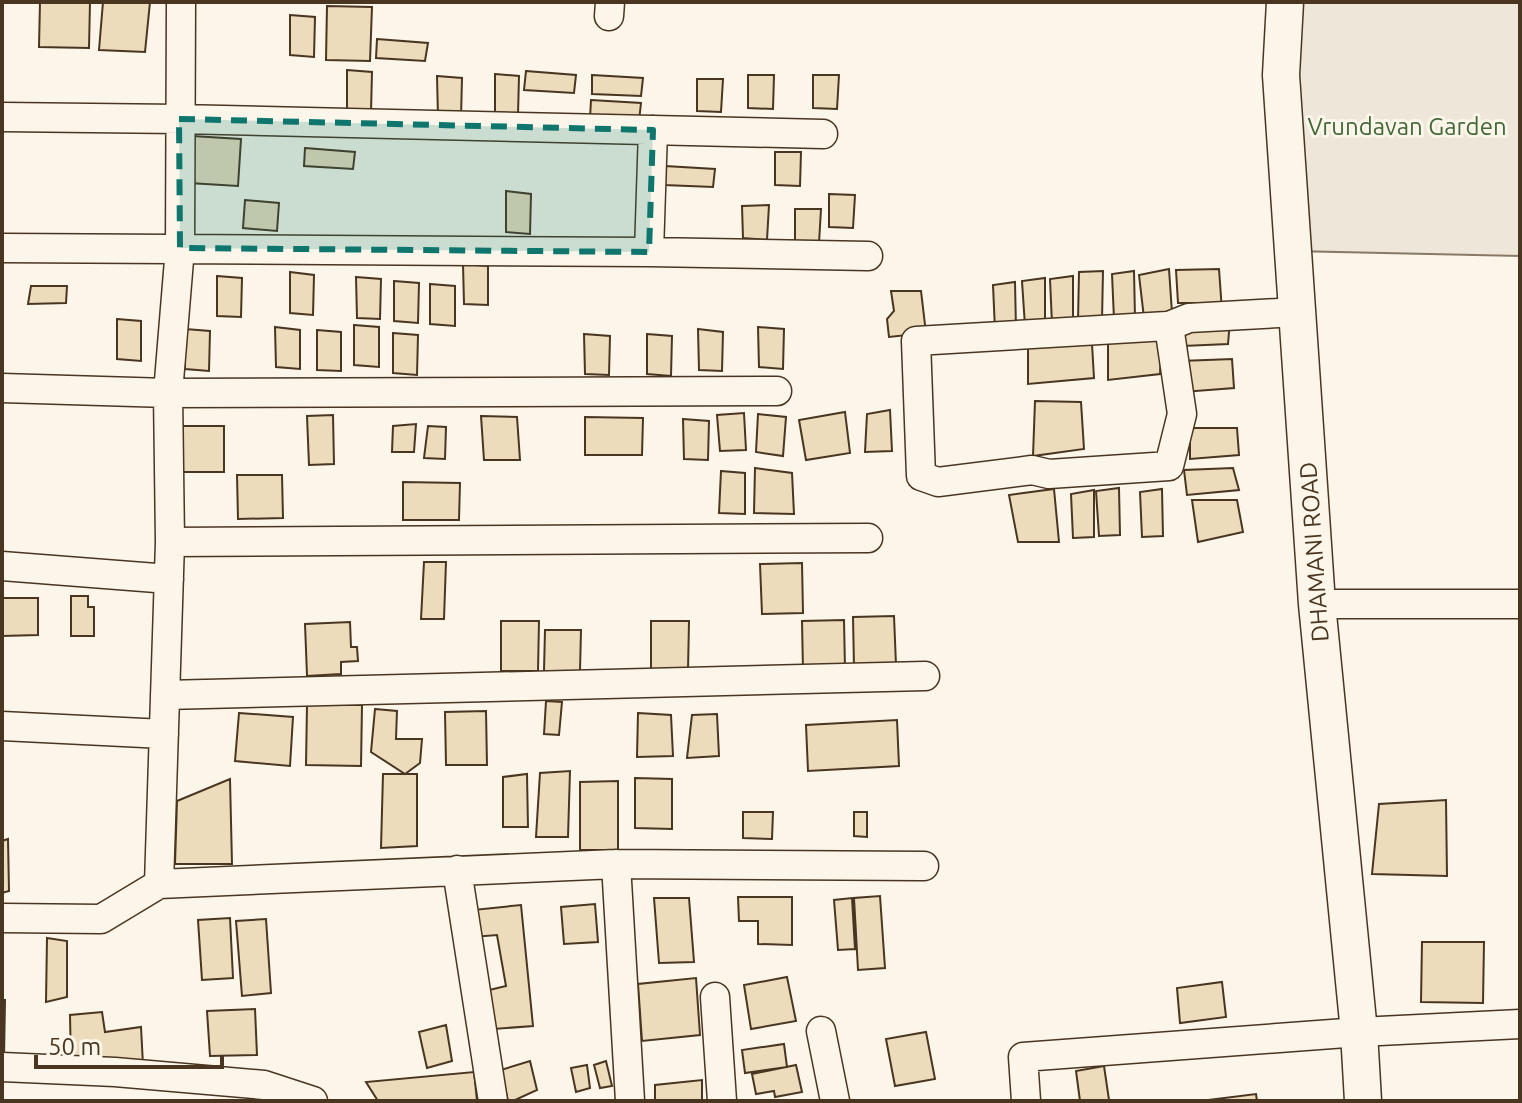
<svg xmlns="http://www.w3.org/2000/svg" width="1522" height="1103" font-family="Ubuntu,sans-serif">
	<rect width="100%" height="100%" fill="#fbf6e9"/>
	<path fill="#ede6d9" stroke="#887966" stroke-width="2" d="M1294 2H1520V256L1293 251Z"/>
	<path fill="#ecdcbc" stroke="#4a3520" stroke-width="2" d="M40 2H90L89 48 39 47Z
		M103 2H150L145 52 99 50Z
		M327 6 372 7 370 61 326 60Z
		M290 15 315 17 314 57 290 55Z
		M377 39 428 43 425 61 376 58Z
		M347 70 372 72 371 112 347 110Z
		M526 71 576 75 574 93 524 90Z
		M495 74 519 76 518 115 495 114Z
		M592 75 643 78 641 96 592 94Z
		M748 75H774L773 109 748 108Z
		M813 75H839L837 109 813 108Z
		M437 76 462 78 461 118 438 117Z
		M697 79H723L721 112 697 111Z
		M591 100 641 103 639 121 590 118Z
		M192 136 241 139 238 186 189 183Z
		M305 148 355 152 353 169 304 166Z
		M775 152H801L800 186 775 185Z
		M665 166 715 169 713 187 664 185Z
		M506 191 531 194 530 234 506 232Z
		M829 194 855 195 853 228 829 227Z
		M245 200 279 203 277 231 243 228Z
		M769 205 767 240 743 238 742 206Z
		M795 209H821L819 243 795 242Z
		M463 264 488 266V305L464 304Z
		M1169 269 1172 313 1144 318 1139 275Z
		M1219 269 1222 311 1194 313V303H1178L1176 270Z
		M1103 271 1102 320 1078 321 1079 272Z
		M1134 271 1135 318 1114 319 1112 274Z
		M290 272 314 275 313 315 290 313Z
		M217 276 242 278 241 317 217 316Z
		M1073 276V323L1052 324 1050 279Z
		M356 277 381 279 380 319 357 318Z
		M1045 278V325L1025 326 1022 281Z
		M394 281 419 283 418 323 394 321Z
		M1015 282 1016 329 995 330 993 285Z
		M430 284 455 286V326L430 324Z
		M31 286H67L66 303 28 304Z
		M891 291H921L926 333 889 337 887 319 894 311Z
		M117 319 141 321V361L117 359Z
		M1230 320 1228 344 1183 346V322Z
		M354 325 379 327V367L354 365Z
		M275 327 300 330V369L276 367Z
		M758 327 784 329 783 369 759 367Z
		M185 329 210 331 209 371 185 369Z
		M698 329 723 332 722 371 699 370Z
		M317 330 341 332V371L317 370Z
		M1162 330 1160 374 1108 380V333Z
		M393 333 418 335 417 375 393 373Z
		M584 334 610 336 609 375 585 374Z
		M647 334 672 336 671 376 647 374Z
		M1092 344 1094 378 1028 384V347Z
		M1232 359 1234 388 1183 392 1181 361Z
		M1035 401 1081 402 1084 449 1033 456Z
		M890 410 892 451 865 452 867 414Z
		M845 412 850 453 806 460 799 420Z
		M744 413 746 450 720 451 717 415Z
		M758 414 786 417 783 456 756 452Z
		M333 415 334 464 309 465 307 416Z
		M481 416 517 417 520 460H484Z
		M585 417 643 418 642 455H585Z
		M683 419 709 421 708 460 684 459Z
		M416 424 414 452H392L393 426Z
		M177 426H224V472H169Z
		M428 426 446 427 445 459 424 458Z
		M1190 428H1237L1239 455 1190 459Z
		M755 468 792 473 794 514 754 513Z
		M1233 468 1239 490 1187 495 1184 470Z
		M721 471 745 473V514L719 513Z
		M237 475H282L283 518 238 519Z
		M403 482 460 483 459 520H403Z
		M1119 488 1120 535 1099 536 1096 491Z
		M1054 489 1059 542H1018L1009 495Z
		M1162 489 1163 536 1142 537 1140 492Z
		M1094 490V537L1073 538 1071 494Z
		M1192 500H1237L1243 532 1198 542Z
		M424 562H446L444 619H421Z
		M802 563 803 613 762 614 760 564Z
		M71 596H88V607H94V636H71Z
		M2 598H38V635L2 636Z
		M894 616 896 665 854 667 853 617Z
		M844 620 845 669 803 671 802 621Z
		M501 621H539L538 671H501Z
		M651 621H689L688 671H651Z
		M350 622 351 647H357L358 661 341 662V674L307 676 305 624Z
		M545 630H581L580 671H544Z
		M546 701 562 702 559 735 544 734Z
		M307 705H362L361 766 306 765Z
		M375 709 397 711 396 739H422L420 763 405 774 371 752Z
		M486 711 487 765H446L445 712Z
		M239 713 293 717 290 766 235 761Z
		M638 713 671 715 673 756 637 757Z
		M717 714 719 756 687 758 692 715Z
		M897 720 899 766 808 771 806 725Z
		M570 771 568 837H536L540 773Z
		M383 774H417V846L381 848Z
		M527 774 528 827H503V777Z
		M635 778 672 779V829L635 828Z
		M230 779 232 864H175L177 801Z
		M618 781V850H580V782Z
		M1446 800 1447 876 1372 874 1379 804Z
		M743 812H773L772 839 743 838Z
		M854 812H867V837L854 836Z
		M8 839 9 891 2 893V841Z
		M880 896 885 968 858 970 854 898Z
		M738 897H792V945L758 944V921H739Z
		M654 898H689L694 962 659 963Z
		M852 898 855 949 838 950 834 900Z
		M595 904 598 942 564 944 561 907Z
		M521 905 533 1026 493 1029 485 991 506 986 497 935 473 937 463 911Z
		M230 918 233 978 202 980 198 920Z
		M266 919 271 993 242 996 236 921Z
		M47 938 67 941V997L46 1002Z
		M1422 942H1484L1483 1003 1421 1002Z
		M787 977 796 1021 751 1029 744 985Z
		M696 978 700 1035 642 1041 638 984Z
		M1222 982 1226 1017 1180 1023 1177 988Z
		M2 1000H5L4 1058H2Z
		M255 1009 257 1055 210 1056 207 1011Z
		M102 1012 105 1032 141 1027 143 1065H71L70 1015Z
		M446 1025 452 1061 427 1068 419 1032Z
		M926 1032 935 1079 895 1086 886 1039Z
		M784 1044 787 1067 745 1073 742 1050Z
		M530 1061 537 1090 513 1101H508L501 1070Z
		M606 1061 612 1086 600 1088 594 1065Z
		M587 1065 590 1088 576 1092 571 1068Z
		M796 1065 802 1092 775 1097 774 1091 756 1094 752 1074Z
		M1104 1066 1109 1100 1116 1101H1080L1076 1071Z
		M474 1072 477 1101H378L366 1082Z
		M702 1080V1101H655V1085Z
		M1256 1094 1257 1101H1200Z"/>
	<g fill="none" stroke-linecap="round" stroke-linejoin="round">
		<defs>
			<path id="minor" d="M609 16 610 2
				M2 117 179 119 823 134
				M2 248 649 252 868 256
				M649 252 653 130
				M1167 326 916 341 921 476 938 482 1032 470 1049 474 1169 466 1182 414 1169 326 1189 318 1297 312
				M2 388 168 393 777 391
				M170 542 868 538
				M2 566 169 579
				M1317 604H1520
				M165 695 925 676
				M2 726 164 734
				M616 864 630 1101
				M457 870 493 1101
				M159 884 616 864 924 866
				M2 918 101 919 159 884 170 542 168 393 180 248 181 2
				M715 997 722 1101
				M821 1031 835 1101
				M2 1067 115 1072 264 1085 313 1101
				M1026 1101 1023 1057 1359 1032 1520 1024"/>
			<path id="major" d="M1285 2 1281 75 1317 604 1359 1032 1363 1101"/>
		</defs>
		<use href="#minor" stroke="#4a3520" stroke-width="31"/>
		<use href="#major" stroke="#4a3520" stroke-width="39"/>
		<use href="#minor" stroke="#fbf6e9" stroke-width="28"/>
		<use href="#major" stroke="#fbf6e9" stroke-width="36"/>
	</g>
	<path fill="#0f766e" fill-opacity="0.2" stroke="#0f766e" stroke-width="6" stroke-dasharray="16 10" stroke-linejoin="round" d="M179 119 653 130 649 252 180 248Z"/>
	<g text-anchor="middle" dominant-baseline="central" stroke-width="6" stroke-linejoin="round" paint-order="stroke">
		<g font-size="24" fill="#436837" stroke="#fbf6e9">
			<text x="1407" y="126">Vrundavan Garden</text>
		</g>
		<g font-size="24" fill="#4a3520" stroke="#fbf6e9">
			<text transform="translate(1314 552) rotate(-94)">DHAMANI ROAD</text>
		</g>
	</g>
	<rect width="1522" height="1103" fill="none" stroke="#4a3520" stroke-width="8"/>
	<path d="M36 1055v12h186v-12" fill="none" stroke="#4a3520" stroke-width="4"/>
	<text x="48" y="1055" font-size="24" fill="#4a3520" stroke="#fbf6e9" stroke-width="6" paint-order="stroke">50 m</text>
</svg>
